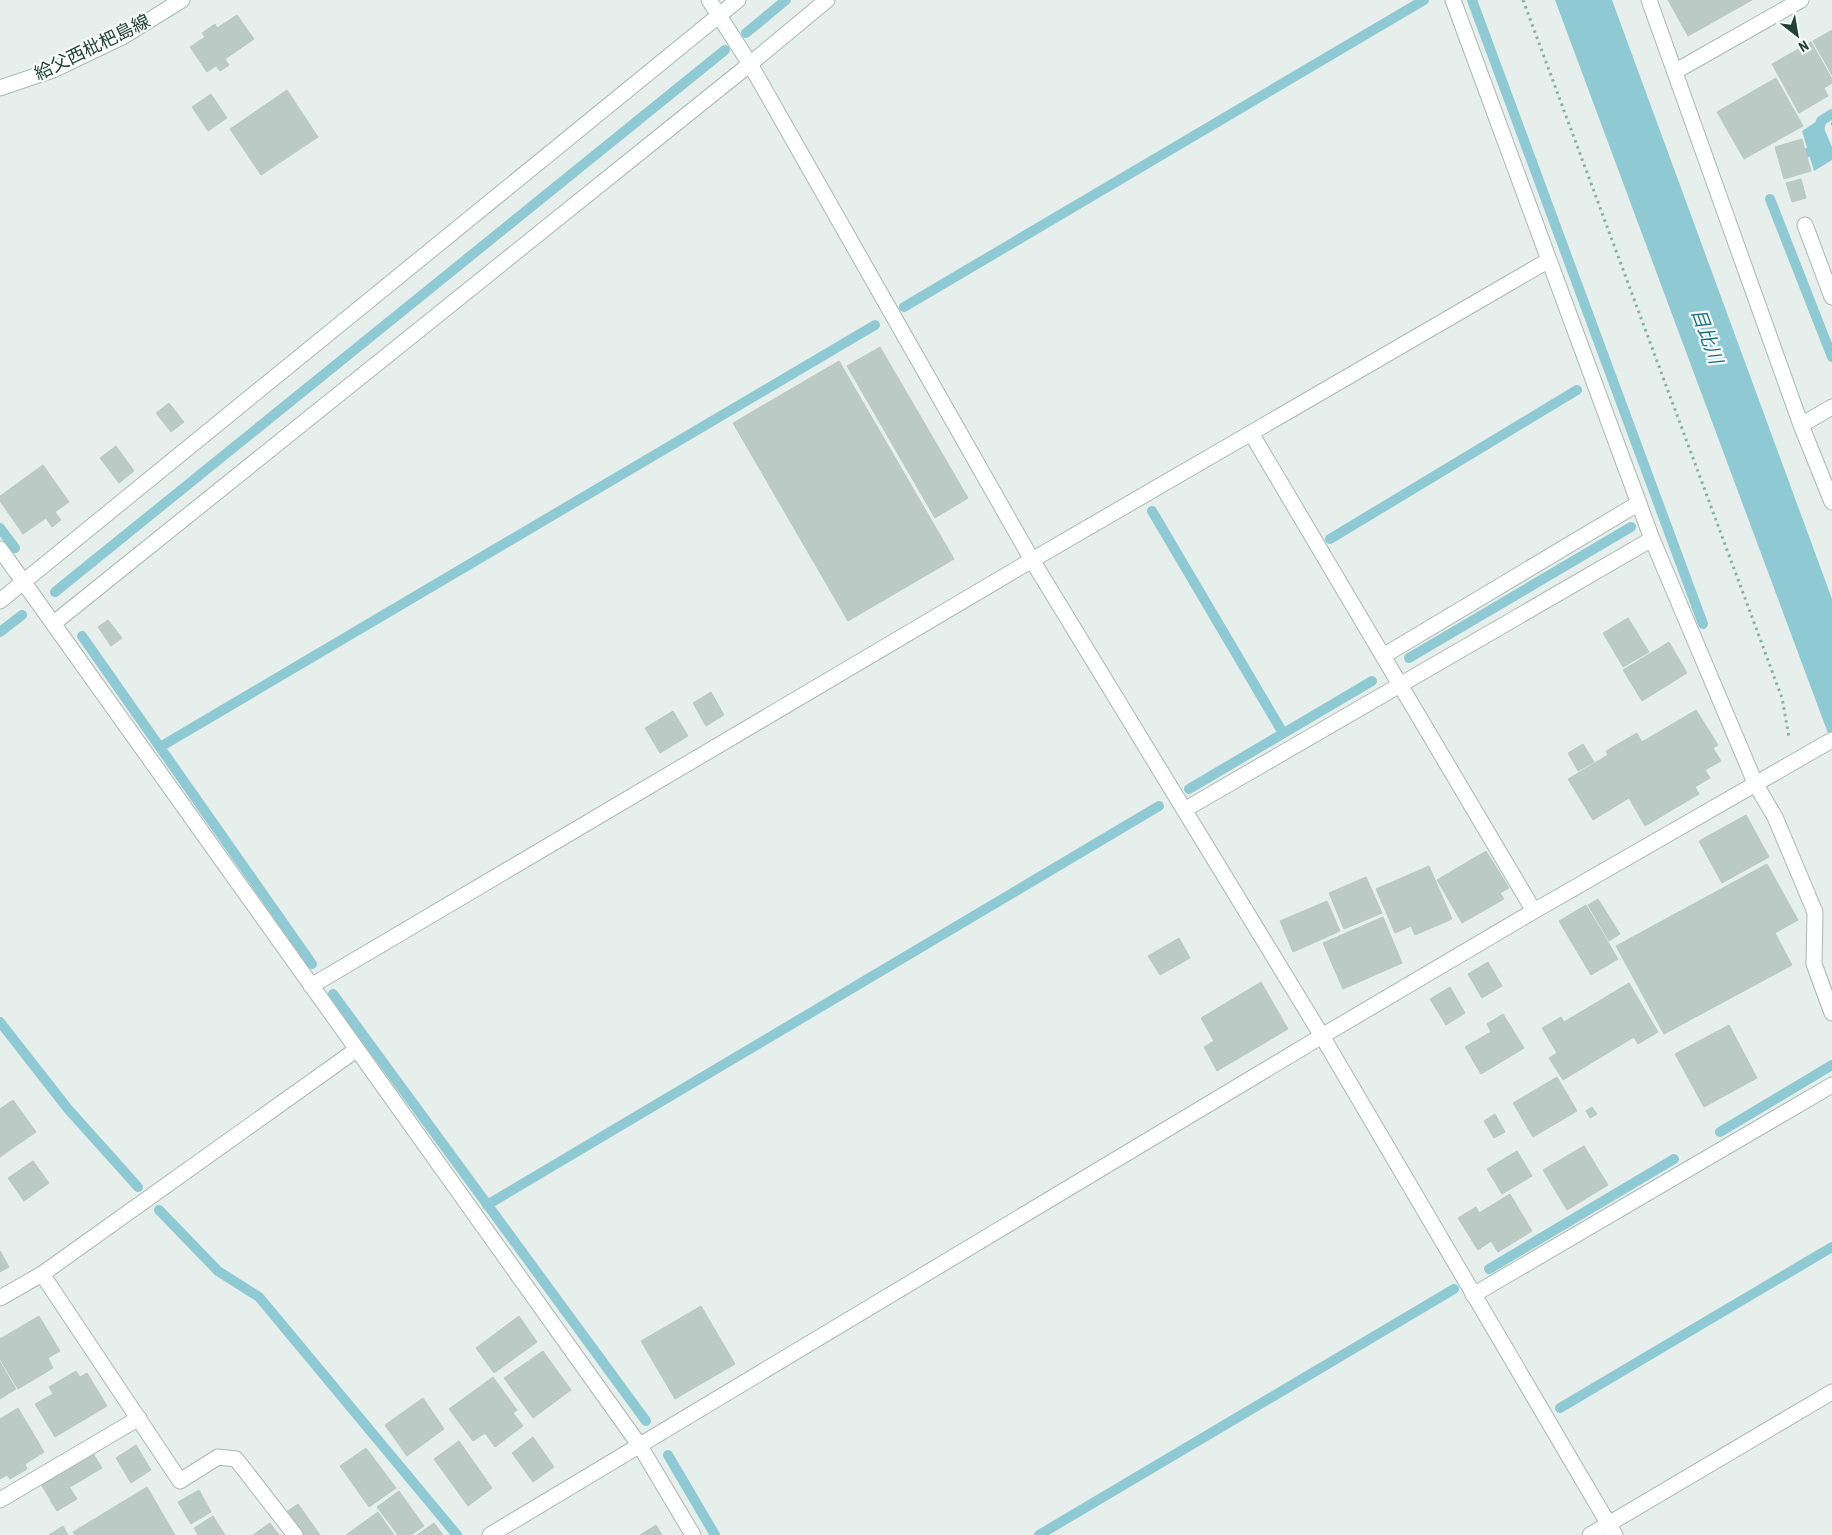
<svg xmlns="http://www.w3.org/2000/svg" width="1832" height="1535" font-family="'Roboto Condensed','Noto Sans JP',sans-serif">
	<rect width="100%" height="100%" fill="#e6efeb"/>
	<path fill="#8ec9d4" d="M1555 0H1612L1832 599V744Z
		M1820 119 1832 147V160L1814 171 1802 131Z"/>
	<g fill="none" stroke-linecap="round" stroke-linejoin="round">
		<path stroke="#8ec9d4" stroke-width="10" d="M1472 0 1703 624
			M746 33 786 0
			M1809 152 1816 149 1821 121 1832 114
			M1770 199 1832 357
			M904 307 1424 0
			M1152 511 1283 733
			M0 528 15 548
			M1330 539 1577 390
			M55 592 725 50
			M0 632 22 615
			M82 636 312 964
			M1409 658 1631 527
			M160 747 875 325
			M1189 789 1372 681
			M333 994 646 1421
			M0 1022 68 1109 138 1187
			M1720 1132 1832 1065
			M487 1205 1159 806
			M159 1210 218 1271 259 1297 457 1535
			M1489 1269 1674 1159
			M1560 1408 1832 1247
			M668 1455 715 1535
			M1039 1535 1454 1289"/>
	</g>
	<path fill="#bbcac4" stroke="#b8c9c2" d="M1668 0H1752L1688 36Z
		M237 15 254 39 225 59 229 65 220 71 216 66 207 72 190 47 205 37 202 33 215 24 217 28Z
		M1832 30V75L1813 41Z
		M1811 42 1832 79V83L1824 88 1828 96 1799 113 1772 64Z
		M1776 78 1803 126 1744 159 1717 112Z
		M287 90 318 137 261 175 230 129Z
		M211 94 227 118 208 131 192 107Z
		M1802 139 1811 171 1784 179 1775 147Z
		M1801 179 1806 198 1792 202 1786 183Z
		M880 347 968 498 935 518 847 366Z
		M839 361 954 559 848 621 733 423Z
		M169 403 184 422 171 432 156 413Z
		M116 446 134 471 119 483 100 458Z
		M43 465 69 502 55 512 61 520 52 527 46 518 23 534 0 501V496Z
		M1628 618 1649 652 1623 667 1603 633Z
		M108 620 122 638 111 646 98 627Z
		M1669 642 1687 673 1642 701 1623 670Z
		M711 692 724 715 706 726 693 703Z
		M1696 710 1718 745 1713 748 1721 761 1705 770 1710 778 1695 787 1699 794 1645 826 1629 798 1593 820 1568 779 1608 755 1606 751 1637 733 1642 742Z
		M673 711 688 736 660 753 645 728Z
		M1583 744 1594 762 1578 771 1568 753Z
		M1746 815 1769 857 1722 883 1699 841Z
		M1486 851 1509 888 1500 893 1504 899 1462 923 1437 880Z
		M1767 864 1798 920 1775 933 1792 965 1664 1034 1616 946Z
		M1429 866 1452 919 1415 935 1411 926 1395 933 1376 889Z
		M1366 877 1382 913 1344 929 1329 893Z
		M1598 899 1620 934 1609 941 1588 905Z
		M1327 901 1340 931 1293 952 1280 921Z
		M1586 905 1618 959 1591 975 1559 921Z
		M1383 917 1402 963 1343 989 1323 943Z
		M1179 938 1190 958 1160 975 1148 956Z
		M1488 962 1502 986 1482 998 1468 974Z
		M1261 982 1288 1029 1217 1071 1204 1047 1214 1041 1201 1018Z
		M1629 983 1658 1032 1638 1044 1634 1037 1563 1080 1549 1058 1557 1053 1542 1028 1561 1017 1564 1022Z
		M1450 987 1465 1013 1446 1025 1430 999Z
		M1503 1014 1524 1048 1481 1074 1465 1047 1491 1032 1487 1024Z
		M1729 1025 1757 1078 1704 1107 1675 1054Z
		M1557 1077 1577 1111 1533 1137 1513 1103Z
		M13 1100 36 1132 0 1157V1109Z
		M1592 1107 1597 1114 1590 1118 1586 1111Z
		M1495 1114 1505 1132 1494 1138 1484 1121Z
		M1584 1146 1608 1185 1567 1210 1543 1170Z
		M1517 1151 1532 1176 1502 1194 1487 1169Z
		M33 1161 49 1183 24 1201 8 1178Z
		M1510 1194 1532 1231 1498 1252 1491 1241 1478 1250 1458 1218 1476 1207 1479 1213Z
		M0 1251 9 1267 0 1272Z
		M701 1306 735 1364 675 1399 641 1341Z
		M39 1316 60 1351 48 1358 53 1368 18 1389 0 1359V1339Z
		M519 1316 537 1342 494 1373 476 1348Z
		M543 1351 571 1390 533 1418 504 1378Z
		M0 1362 16 1389 0 1399Z
		M76 1371 80 1377 87 1373 107 1406 55 1437 35 1404 53 1394 49 1387Z
		M493 1377 517 1410 513 1413 523 1426 495 1447 485 1433 473 1441 449 1409Z
		M423 1398 444 1429 407 1456 385 1425Z
		M18 1408 44 1452 25 1464 27 1469 10 1479 7 1475 0 1479V1419Z
		M533 1437 554 1467 533 1482 512 1453Z
		M459 1441 492 1488 468 1506 434 1459Z
		M136 1445 151 1470 131 1483 116 1458Z
		M366 1448 396 1488 369 1507 340 1466Z
		M91 1450 102 1468 50 1499 39 1481Z
		M147 1487 175 1535H75L73 1532Z
		M70 1488 77 1499 57 1511 50 1500Z
		M199 1490 211 1512 191 1524 178 1502Z
		M399 1491 424 1526 411 1535H398L377 1507Z
		M298 1504 320 1535H301L285 1513Z
		M378 1512 394 1535H346Z
		M213 1516 225 1535H198L194 1528Z
		M270 1523 279 1535H253Z
		M434 1523 443 1535H417Z
		M656 1525 662 1535H640Z
		M63 1526 68 1535H49Z"/>
	<g fill="none" stroke-linecap="round" stroke-linejoin="round">
		<defs>
			<path id="service" d="M1805 225 1832 297"/>
			<path id="minor" d="M709 0 750 64 1032 560 1322 1036 1615 1535
				M1453 0 1652 539 1756 785 1775 817 1815 912 1814 964 1832 1013
				M1649 0 1801 425 1832 502
				M1676 71 1801 0
				M1801 425 1832 407
				M1251 433 1534 911
				M0 549 640 1446 693 1535
				M0 601 738 0
				M54 623 750 64 827 0
				M1383 656 1639 503
				M1184 810 1652 539
				M311 986 1032 560 1549 260
				M42 1274 180 1481 218 1457 236 1459 295 1535
				M1473 1295 1832 1085
				M0 1298 42 1274 356 1050
				M0 1500 139 1418
				M490 1535 1322 1036 1534 911 1832 740
				M1590 1535 1832 1392"/>
			<path id="secondary" d="M0 88 53 70 124 36 182 0"/>
		</defs>
		<use href="#service" stroke="#a8b8b2" stroke-width="17"/>
		<use href="#minor" stroke="#a8b8b2" stroke-width="17"/>
		<use href="#secondary" stroke="#a4bbb3" stroke-width="17"/>
		<path stroke="#86b3a5" stroke-width="3" stroke-dasharray="2.5 4" stroke-linecap="butt" d="M1523 0 1782 698 1789 737
			M1831 124H1832"/>
		<use href="#service" stroke="#fff" stroke-width="15"/>
		<use href="#minor" stroke="#fff" stroke-width="15"/>
		<use href="#secondary" stroke="#fff" stroke-width="15"/>
	</g>
	<g text-anchor="middle" dominant-baseline="central" stroke-width="4.5" stroke-linejoin="round" paint-order="stroke">
		<g font-size="18" fill="#24423a" stroke="#f7fbf9">
			<text transform="translate(92 47) rotate(-26)">給父西枇杷島線</text>
		</g>
		<g font-size="19" font-style="italic" fill="#1c6f80" stroke="#f7fbf9">
			<text transform="translate(1707 336) rotate(70)">目比川</text>
		</g>
	</g>
	<g transform="translate(1797 35) rotate(149)" stroke="#f7fbf9" stroke-width="4" paint-order="stroke">
	<path d="M0-4L9 19L0 12L-9 19Z" fill="#24423a"/>
	<text y="-8" font-size="14" font-weight="bold" text-anchor="middle" fill="#24423a">N</text>
	</g>
</svg>
